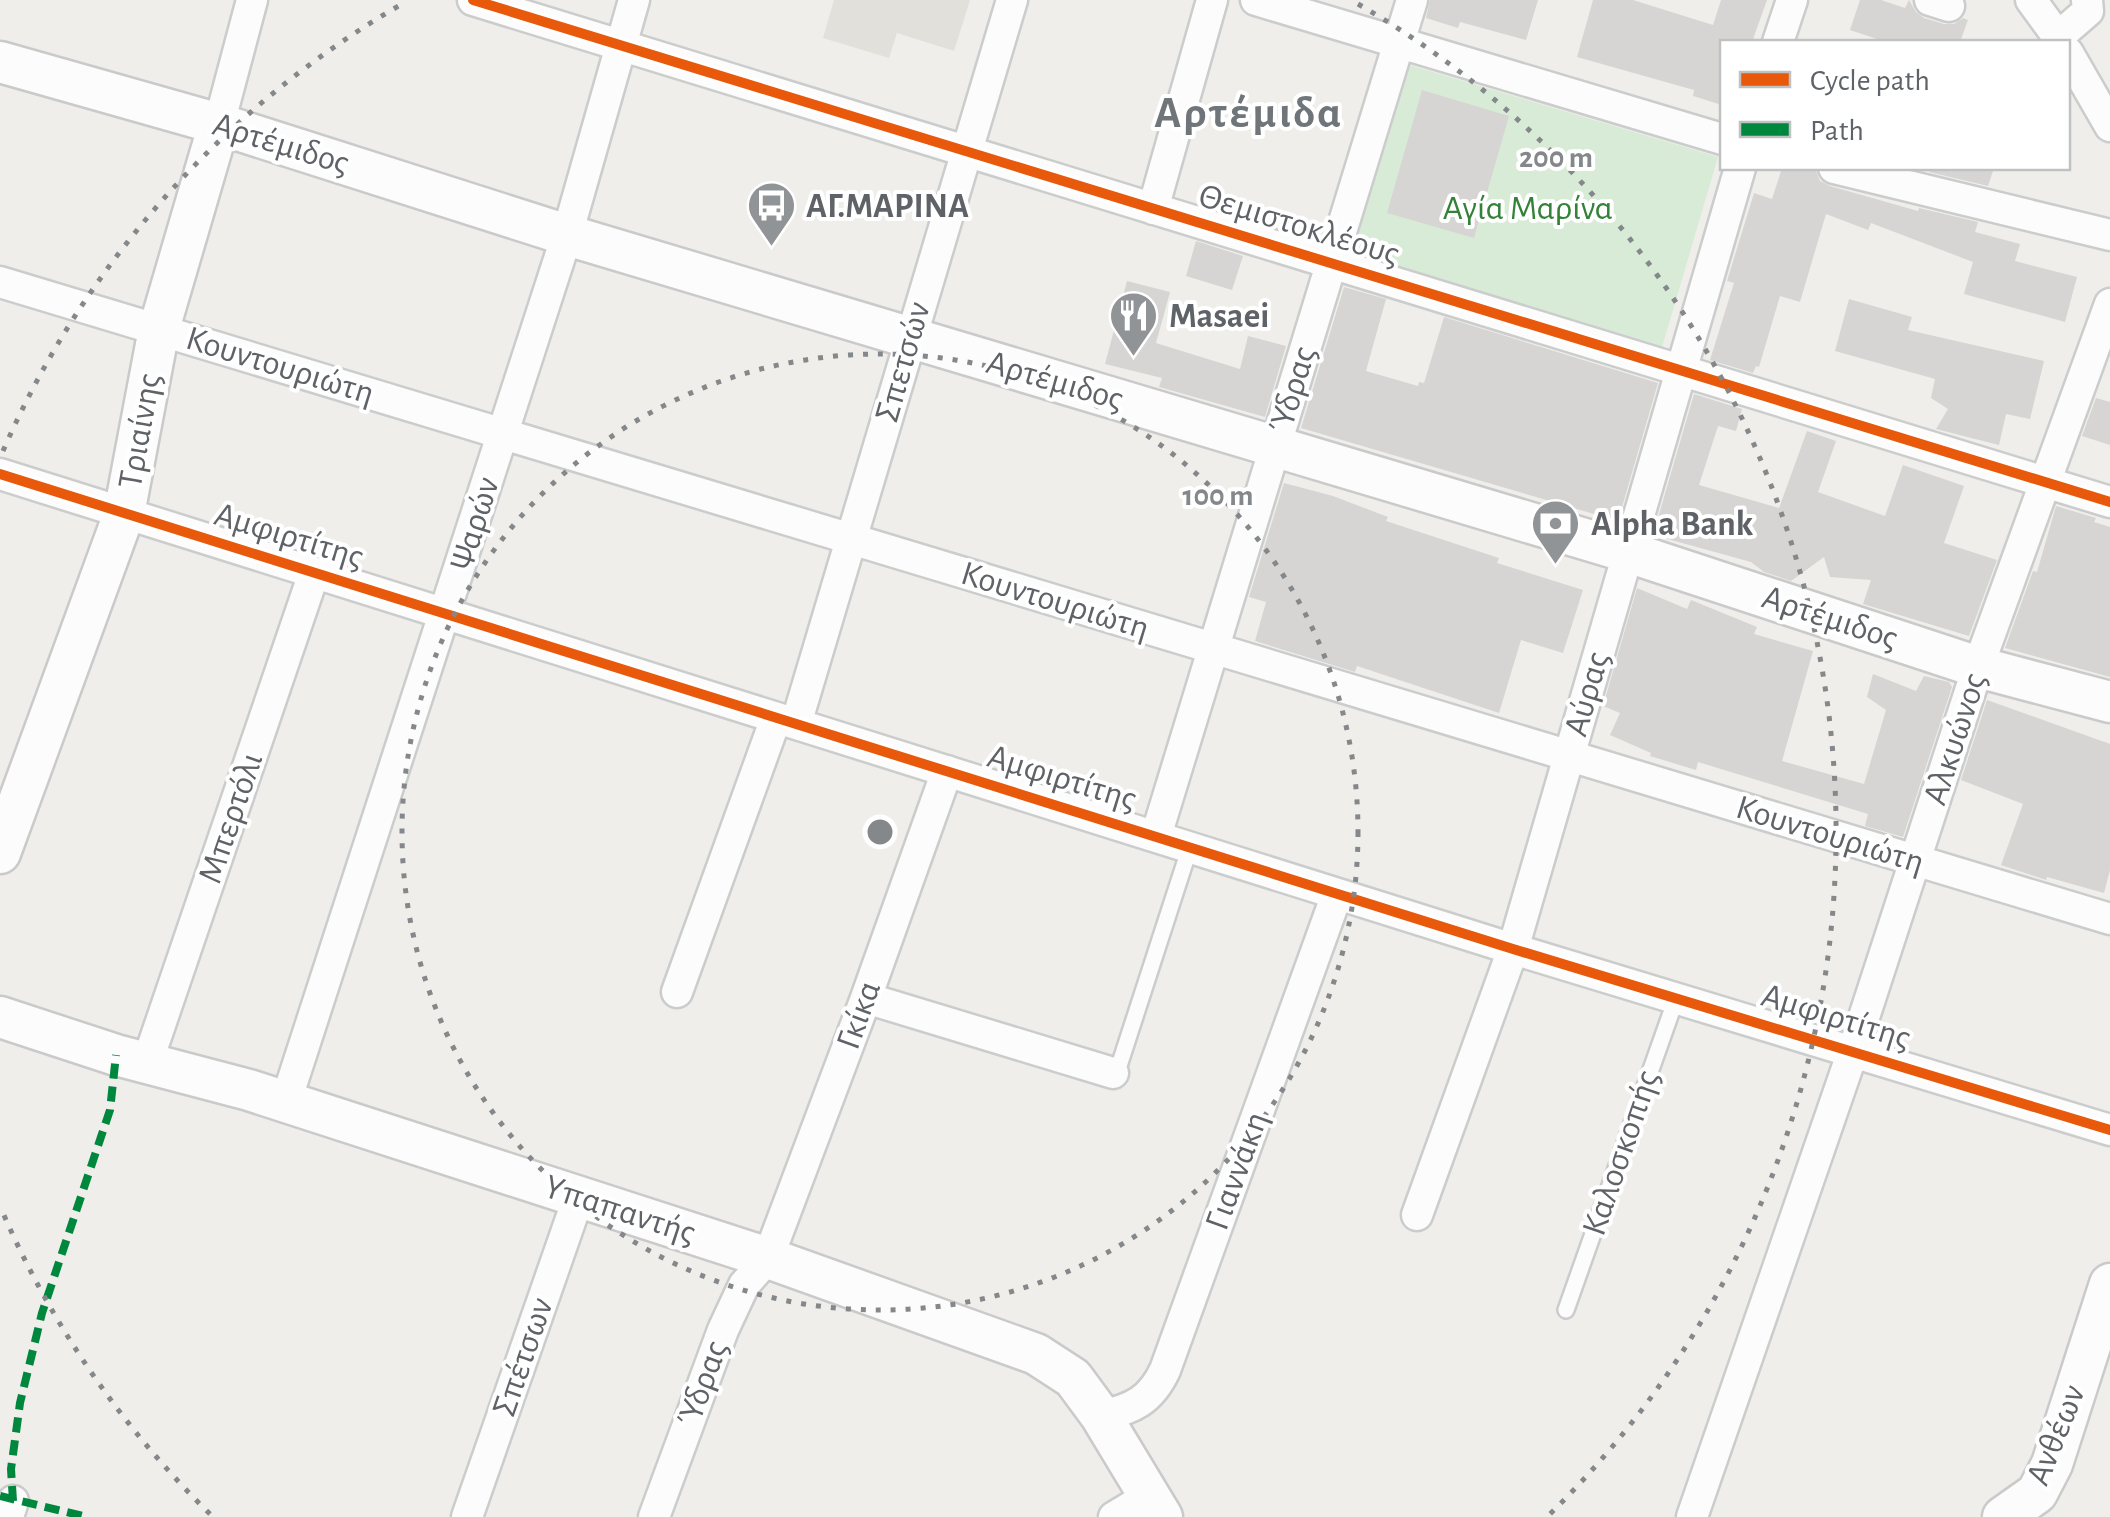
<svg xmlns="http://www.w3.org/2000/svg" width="2110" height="1517" font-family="'Alegreya Sans',sans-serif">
	<rect width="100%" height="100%" fill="#efeeea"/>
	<path fill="#e2e0da" d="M834 0H970L954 51 897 33 889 58 823 38Z"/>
	<path fill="#d8ebd6" d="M1396 61 1718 157 1660 354 1337 258Z"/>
	<path fill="#d6d5d3" d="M1430 0H1538L1526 40 1460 22 1458 28 1426 18Z
		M1593 0H1633L1713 25 1721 0H1767L1752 42H1722V105L1693 96 1694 90 1577 57Z
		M1860 0H1881L1905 8 1909 0 1916 12 1924 18 1944 24H1954L1963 18 1968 20 1960 42H1886L1850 30Z
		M1422 90 1509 116 1474 238 1387 213Z
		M1782 168H1806L1816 171 1820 181 1830 186 1918 211 1919 208 1978 222 1975 232 2020 244 2015 261 2077 277 2065 322 1964 294 1973 262 1871 223 1868 230 1826 214 1800 302 1780 296 1759 367 1756 366 1753 373 1710 360 1734 283 1727 281 1754 193 1772 199Z
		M1930 168H1994L1988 186 1929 172Z
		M1196 241 1243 256 1232 290 1186 276Z
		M1127 281 1170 292 1156 343 1240 369 1248 336 1286 346 1265 417 1159 387 1162 378 1105 364Z
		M1344 287 1386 299 1366 371 1418 386 1419 382 1424 383 1444 317 1658 383 1618 521 1301 428Z
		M1849 299 1912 317 1908 330 2044 361 2030 419 2006 414 1999 445 1936 429 1948 409 1931 398 1935 379 1835 351Z
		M1694 394 1742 409 1736 431 1718 426 1699 485 1779 508 1807 431 1836 441 1818 492 1885 516 1903 465 1964 486 1944 543 1997 560 1969 636 1863 604 1871 580 1830 577 1824 557 1791 581 1764 572 1751 562 1653 535Z
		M2096 398 2110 402V445L2082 436Z
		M1284 483 1333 496 1388 517 1386 521 1499 558 1497 563 1583 590 1563 653 1521 640 1499 713 1357 666 1355 672 1255 641 1266 602 1249 597Z
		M2056 506 2096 518 2094 522 2110 527V677L2005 648 2033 571 2037 572Z
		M1637 588 1687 609 1691 600 1757 627 1754 634 1813 651 1782 761 1864 784 1886 710 1867 697 1873 674 1916 691 1924 676 1949 682 1952 687 1903 837 1865 826 1868 814 1698 762 1696 770 1650 756 1651 753 1610 735 1620 713 1603 706Z
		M1987 700 2110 744V870L2104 893 2047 877 2046 880 2001 865 2023 804 1961 780Z"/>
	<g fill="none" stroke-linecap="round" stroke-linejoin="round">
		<defs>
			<path id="lane" d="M1113 1073 1120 1063 1190 847
				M1566 1310 1677 996"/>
			<path id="street" d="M473 0 2110 502
				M1256 0 1722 139
				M1930 0 1949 6
				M2031 0 2058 37 2088 11 2087 0
				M1778 42 1792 0
				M2068 53 2110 126
				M219 124 252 0
				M1834 168 2110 235
				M1153 209 1212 0
				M0 282 2110 919
				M0 474 1513 949 2110 1130
				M796 724 1012 0
				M1156 836 1412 0
				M677 992 776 718
				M866 998 1113 1073
				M147 1063 314 573
				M286 1101 567 235 634 0
				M1417 1215 1513 949 1740 168
				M1101 1416C1133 1409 1151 1400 1165 1370L1337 894
				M8 1517 13 1501
				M467 1517 579 1196
				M654 1517 723 1330 744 1285 768 1258 866 998 947 771
				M1114 1517 1149 1496
				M1692 1517 1853 1051 1978 667 2110 304"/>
			<path id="secondary" d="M0 62 219 124 567 235 1628 552 1978 667 2110 702
				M0 853 124 514 159 329 219 124
				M0 1017 116 1055 249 1090 768 1258 1036 1354 1073 1378 1101 1416 1162 1517
				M2003 1517 2037 1493 2052 1464 2110 1284"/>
		</defs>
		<use href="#lane" stroke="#cbcccc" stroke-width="20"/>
		<use href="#street" stroke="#cbcccc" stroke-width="35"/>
		<use href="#secondary" stroke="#cacacb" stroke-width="45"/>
		<use href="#lane" stroke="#fdfcfc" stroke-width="15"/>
		<use href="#street" stroke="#fdfcfc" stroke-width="30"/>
		<use href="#secondary" stroke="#fdfcfc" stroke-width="40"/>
		<path stroke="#00873e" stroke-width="8" stroke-dasharray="15 8" stroke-linecap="butt" d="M0 1496 87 1517
			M13 1501 11 1469 20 1403 42 1313 110 1110 116 1055"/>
		<defs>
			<path id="cycleway" d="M473 0 2110 502
				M0 474 1513 949 2110 1130"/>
		</defs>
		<use href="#cycleway" stroke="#fff" stroke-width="16"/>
		<use href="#cycleway" stroke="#e8590c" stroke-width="10"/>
	</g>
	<g fill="none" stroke="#84888a" stroke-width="5" stroke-dasharray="5 10">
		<circle cx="880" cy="832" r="478"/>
		<path d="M210 1514A956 956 0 0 1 3 1213M3 451A956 956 0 0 1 402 4M1358 4A956 956 0 0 1 1550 1514"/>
	</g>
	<defs>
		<symbol id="bus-pin" viewBox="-11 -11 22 30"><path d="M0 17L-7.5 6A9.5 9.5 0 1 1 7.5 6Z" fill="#919496" stroke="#fff"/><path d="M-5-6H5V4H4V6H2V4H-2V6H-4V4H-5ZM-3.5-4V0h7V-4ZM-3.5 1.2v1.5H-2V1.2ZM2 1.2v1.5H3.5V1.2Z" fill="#fff"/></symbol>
		<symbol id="restaurant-pin" viewBox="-11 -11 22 30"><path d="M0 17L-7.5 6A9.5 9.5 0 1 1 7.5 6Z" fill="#919496" stroke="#fff"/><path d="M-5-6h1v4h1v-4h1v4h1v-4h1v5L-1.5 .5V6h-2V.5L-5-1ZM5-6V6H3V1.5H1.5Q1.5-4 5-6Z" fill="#fff"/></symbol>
		<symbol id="bank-pin" viewBox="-11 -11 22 30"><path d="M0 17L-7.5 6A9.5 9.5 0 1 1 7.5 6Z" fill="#919496" stroke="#fff"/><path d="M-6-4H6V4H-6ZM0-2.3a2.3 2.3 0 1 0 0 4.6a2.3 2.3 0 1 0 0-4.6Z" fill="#fff"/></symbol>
	</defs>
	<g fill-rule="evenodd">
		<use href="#bus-pin" x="744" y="178" width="55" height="75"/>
		<use href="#restaurant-pin" x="1106" y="288" width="55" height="75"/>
		<use href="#bank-pin" x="1528" y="496" width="55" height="75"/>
	</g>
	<g text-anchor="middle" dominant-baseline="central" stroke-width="8" stroke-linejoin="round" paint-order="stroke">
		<g font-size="35" fill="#5f6368" stroke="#fff">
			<text transform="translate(281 144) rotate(17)">Αρτέμιδος</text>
			<text transform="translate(1299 225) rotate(17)">Θεμιστοκλέους</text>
			<text transform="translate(903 362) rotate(-74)">Σπετσών</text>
			<text transform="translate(280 366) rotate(17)">Κουντουριώτη</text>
			<text transform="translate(1055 381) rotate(16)">Αρτέμιδος</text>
			<text transform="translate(1293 389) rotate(-73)">Ύδρας</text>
			<text transform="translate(140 431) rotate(-80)">Τριαίνης</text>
			<text transform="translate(475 524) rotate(-73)">Ψαρών</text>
			<text transform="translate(289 536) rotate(17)">Αμφιρτίτης</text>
			<text transform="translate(1055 601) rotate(17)">Κουντουριώτη</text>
			<text transform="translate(1830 618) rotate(18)">Αρτέμιδος</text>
			<text transform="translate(1587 694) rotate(-74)">Αύρας</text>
			<text transform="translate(1955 739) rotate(-72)">Αλκυώνος</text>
			<text transform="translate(1062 778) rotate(17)">Αμφιρτίτης</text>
			<text transform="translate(231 818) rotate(-71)">Μπερτόλι</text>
			<text transform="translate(1830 835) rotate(17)">Κουντουριώτη</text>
			<text transform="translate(859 1015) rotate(-70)">Γκίκα</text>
			<text transform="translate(1836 1017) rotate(17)">Αμφιρτίτης</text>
			<text transform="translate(1621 1153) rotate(-71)">Καλοσκοπής</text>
			<text transform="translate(1237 1171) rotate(-70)">Γιαννάκη</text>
			<text transform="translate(620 1210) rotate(18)">Υπαπαντής</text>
			<text transform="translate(523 1357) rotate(-71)">Σπέτσων</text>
			<text transform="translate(703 1383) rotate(-70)">Ύδρας</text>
			<text transform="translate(2056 1435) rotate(-68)">Ανθέων</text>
		</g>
		<g font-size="35" font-weight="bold" fill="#5f6368" stroke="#fff" text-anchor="start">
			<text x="806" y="206">ΑΓ.ΜΑΡΙΝΑ</text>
			<text x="1169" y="316">Masaei</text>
			<text x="1591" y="524">Alpha Bank</text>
		</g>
		<g font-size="35" fill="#348238" stroke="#fff">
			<text x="1528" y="208">Αγία Μαρίνα</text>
		</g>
		<g font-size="45" font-weight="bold" letter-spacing="2.5" fill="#70757a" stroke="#fff">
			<text x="1249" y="113">Αρτέμιδα</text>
		</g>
	</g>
	<circle cx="880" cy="832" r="15" fill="#84888a" stroke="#fff" stroke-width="5"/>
	<g font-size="30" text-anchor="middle" font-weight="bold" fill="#84888a" stroke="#fff" stroke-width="8" stroke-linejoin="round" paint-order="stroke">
		<text x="1556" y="167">200 m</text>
		<text x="1218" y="505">100 m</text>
	</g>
	<rect x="1720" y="40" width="350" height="130" fill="#ffffff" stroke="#bfc1c3" stroke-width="2.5"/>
	<rect x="1740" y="72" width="50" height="15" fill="#e8590c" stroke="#bfc1c3" stroke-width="2.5"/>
	<text x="1810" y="90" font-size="30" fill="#5f6368">Cycle path</text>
	<rect x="1740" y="122" width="50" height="15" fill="#00873e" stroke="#bfc1c3" stroke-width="2.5"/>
	<text x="1810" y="140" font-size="30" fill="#5f6368">Path</text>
</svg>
